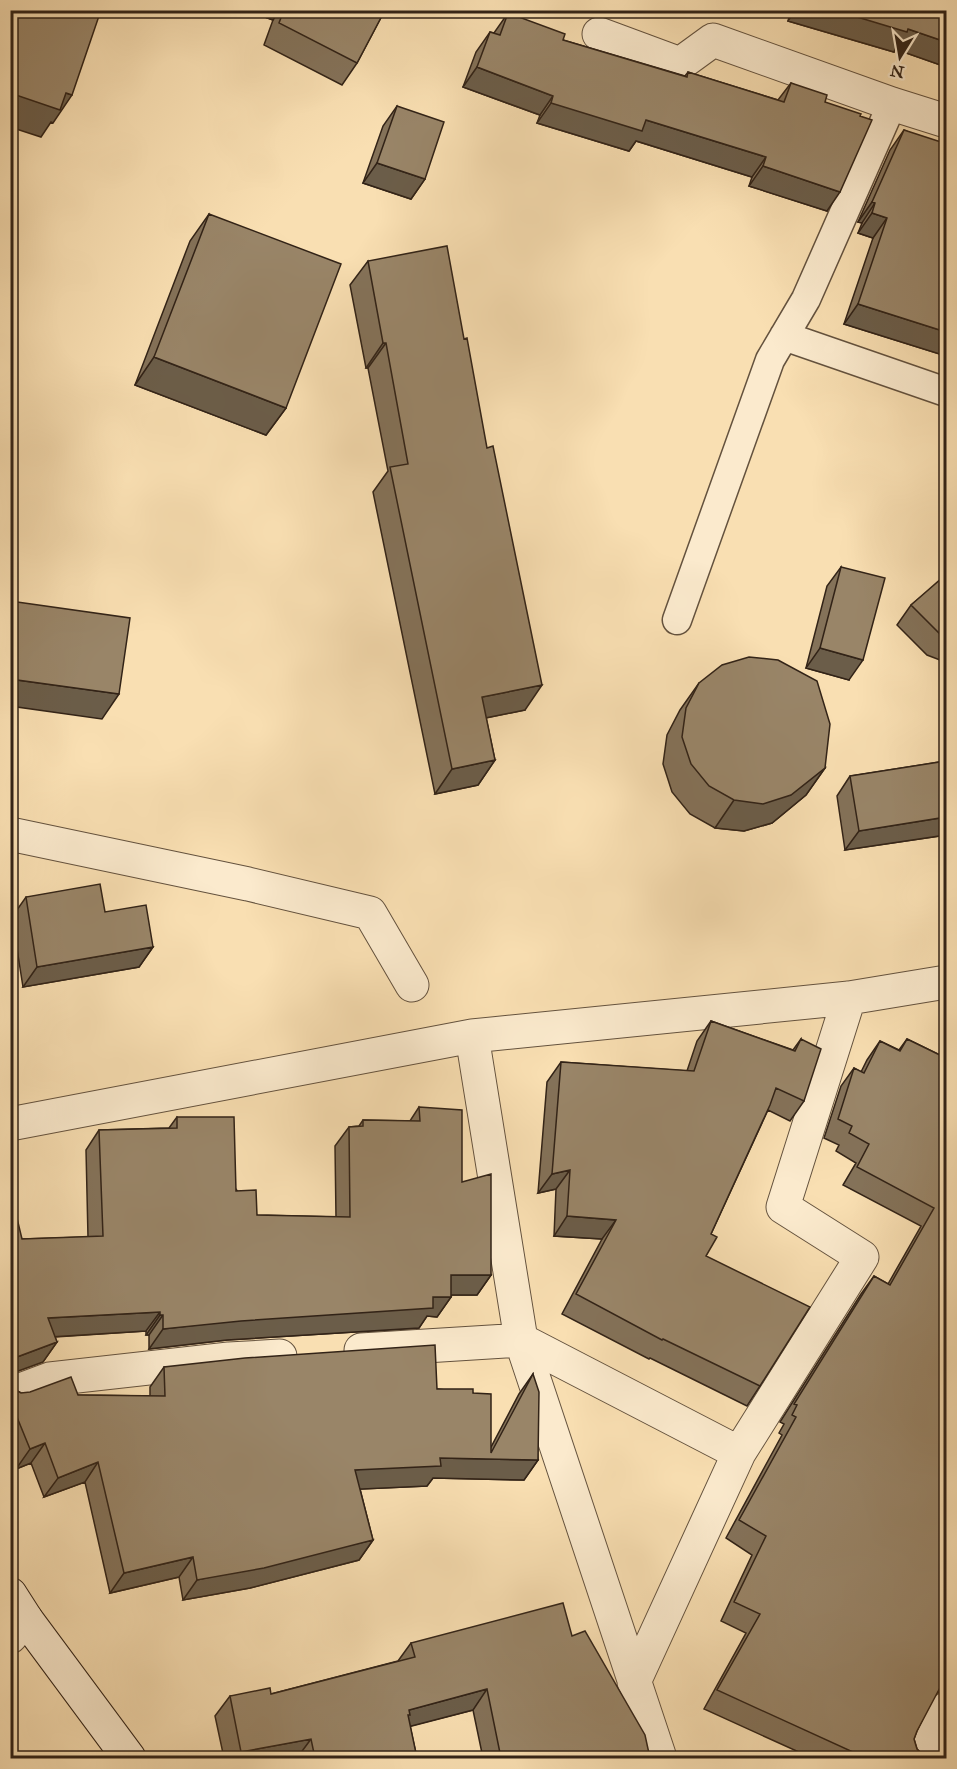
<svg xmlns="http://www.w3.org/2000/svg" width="957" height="1769" font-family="'IM FELL Great Primer',serif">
	<rect width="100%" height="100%" fill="#f9dfb2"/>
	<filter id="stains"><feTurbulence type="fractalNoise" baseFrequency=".00333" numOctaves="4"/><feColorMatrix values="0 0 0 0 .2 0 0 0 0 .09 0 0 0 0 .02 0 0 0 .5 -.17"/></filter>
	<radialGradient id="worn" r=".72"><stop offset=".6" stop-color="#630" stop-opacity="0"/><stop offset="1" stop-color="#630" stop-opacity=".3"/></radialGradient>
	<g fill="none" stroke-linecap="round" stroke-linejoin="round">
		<defs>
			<path id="lane" d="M784 336 946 392
				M677 620 770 360 806 299 892 104"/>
			<path id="street" d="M599 34 680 64 713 40 892 104 946 121
				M10 834 248 884 370 913 412 985
				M472 1036 521 1340 660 1758
				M10 1124 472 1036 849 998 946 982
				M361 1350 521 1340 739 1453
				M10 1394 50 1379 229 1359 280 1356
				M10 1637 26 1619
				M634 1682 739 1453 862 1257 783 1207 849 998
				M920 1758 946 1709"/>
			<path id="secondary" d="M10 1594 26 1619 129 1758"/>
		</defs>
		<use href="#lane" stroke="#64523e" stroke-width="31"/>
		<use href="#street" stroke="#64523e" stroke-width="35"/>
		<use href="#secondary" stroke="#322317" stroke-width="35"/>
		<use href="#lane" stroke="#fbeacd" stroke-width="28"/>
		<use href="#street" stroke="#fbeacd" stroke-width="33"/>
		<use href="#secondary" stroke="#fbeacd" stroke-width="33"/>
	</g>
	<path fill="#847259" stroke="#322317" stroke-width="1.5" d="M246 10H385L357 63 342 85 264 45 273 20Z
		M791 10H946V67L895 49 894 52 788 21Z
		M508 13 563 40 685 76 688 72 778 100 791 83 825 102 827 211 749 186 752 177 636 141 629 151 537 123 540 115 463 87 476 52 490 32 494 33Z
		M397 106 425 179 411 199 363 183 383 126Z
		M904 130 946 150V356L844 324 873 238 858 233 862 223 858 222 890 150Z
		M209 214 286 408 266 435 135 385 190 241Z
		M368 261 525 710 486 718 495 760 478 785 435 794 373 492 388 471 368 368H366L350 285Z
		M841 567 849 680 806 668 827 586Z
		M946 576V660H940L927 655 897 625 911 605Z
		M699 683 825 768 806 795 772 823 744 831 715 828 690 814 672 792 663 764 667 735 680 710Z
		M946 761V835L845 850 837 796 850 776Z
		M26 897 105 912 153 947 139 967 23 987 12 917Z
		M711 1021 793 1050 801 1039 804 1101 790 1121 768 1110 711 1234 706 1256 760 1386 747 1406 650 1358 649 1359 562 1314 602 1239 554 1236 556 1189 538 1193 547 1082 561 1062 687 1071 697 1041Z
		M907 1039 946 1058V1691L945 1690 936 1693 917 1731 914 1739 917 1749 924 1756 933 1758 943 1755 946 1748V1758H812L704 1709 746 1633 721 1621 752 1555 726 1538 782 1435 779 1433 784 1424 780 1422 861 1294 874 1276 888 1284 921 1226 843 1185 856 1163 836 1151 839 1145 824 1138 841 1086 854 1068 861 1072 867 1060 880 1041 899 1050Z
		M419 1107 462 1182 491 1275 477 1295H451V1297L437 1317 427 1316 419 1328 227 1340 149 1349V1335H146V1331L55 1337 57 1342 43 1362 10 1374V1215L22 1239 88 1237 86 1150 99 1130 169 1128 177 1117 257 1215 336 1217 335 1146 349 1127 359 1126 363 1120 410 1121Z
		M164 1367 437 1389 473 1393 491 1447 519 1394 533 1374 538 1460 524 1480 433 1478 427 1486 360 1489 373 1540 359 1560 250 1588 183 1600 179 1577 110 1593 85 1482 44 1497 31 1463 16 1469 10 1454V1400L12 1388 21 1393 78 1395 150 1396V1387Z
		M572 1636 650 1758H483L473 1710 410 1726 417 1758H224L215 1716 230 1696 271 1694 398 1661 411 1643Z"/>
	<path fill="#6b5d49" stroke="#322317" stroke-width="1.5" d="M246 10H280L273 20Z
		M795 10H834L908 29 946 42V67L895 49 894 52 788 21Z
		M477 67 553 96 540 115 463 87Z
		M10 93H66L72 95 53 123 51 122 41 137 10 127Z
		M551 103 646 120 766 157 752 177 636 141 629 151 537 123Z
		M377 163 425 179 411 199 363 183Z
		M763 166 840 192 827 211 749 186Z
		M872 202 875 203 862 223 858 222Z
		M872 213 887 218 873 238 858 233Z
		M858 304 946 332V356L844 324Z
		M383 343H386L368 368H366Z
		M154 357 286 408 266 435 135 385Z
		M820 648 863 660 849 680 806 668Z
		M946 651V660H940Z
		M10 679 119 694 102 719 10 706Z
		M542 685 525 710 465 722 482 697Z
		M495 760 478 785 435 794 452 769Z
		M825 768 806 795 772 823 744 831 715 828 734 800Z
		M946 817V835L845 850 859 831Z
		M153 947 139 967 23 987 37 967Z
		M570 1170 556 1189 538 1193 552 1174Z
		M567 1216 616 1220 602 1239 554 1236Z
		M451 1275H491L477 1295H437Z
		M433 1297H451L437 1317 427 1316 419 1328 227 1340 149 1349 163 1329Z
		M160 1312 146 1331 34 1338 48 1318Z
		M160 1315H163L149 1335H146Z
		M57 1342 43 1362 10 1374V1361L17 1357Z
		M45 1443 31 1463 16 1469 30 1449Z
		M440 1458 538 1460 524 1480 433 1478 427 1486 341 1490 355 1470Z
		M98 1462 85 1482 44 1497 58 1478Z
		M373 1540 359 1560 250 1588 183 1600 197 1580Z
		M193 1557 179 1577 110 1593 124 1573Z
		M946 1677V1691L945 1690 936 1693 943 1682Z
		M487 1689 473 1710 400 1729 409 1710Z
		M311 1739 297 1758H237L241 1752Z"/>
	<path fill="#998568" stroke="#322317" stroke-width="1.5" d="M10 10H101L72 95 66 93 60 110 10 93Z
		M284 10H385L357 63 279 23Z
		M834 10H946V42L908 29 907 32Z
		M508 13 565 34 563 40 687 77 688 72 784 102 791 83 827 95 825 102 861 114 860 116 872 120 840 192 763 166 766 157 646 120 642 131 551 103 553 96 477 67 490 32 500 35Z
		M397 106 444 122 425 179 377 163Z
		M904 130 944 143 942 148 946 150V332L858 304 887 218 872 213 875 203 872 202Z
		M209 214 341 264 286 408 154 357Z
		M447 246 464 339 467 338 487 448 493 446 542 685 482 697 495 760 452 769 390 467 408 464 386 343H383L368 261Z
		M841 567 885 578 863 660 820 648Z
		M946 576V637L941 635 911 605 942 578Z
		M10 601 130 618 119 694 10 679Z
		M749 657 778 660 817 681 830 724 825 768 791 795 763 804 734 800 709 786 691 764 682 737 686 708 699 683 722 665Z
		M946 761V817L859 831 850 776Z
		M100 884 105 912 146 905 153 947 37 967 26 897Z
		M711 1021 795 1051 801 1039 821 1049 804 1101 776 1088 770 1105 711 1234 717 1237 706 1256 810 1307 760 1386 663 1339 662 1340 576 1294 616 1220 567 1216 570 1170 552 1174 561 1062 694 1071Z
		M907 1039 946 1058V1677L943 1682 917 1731 914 1739 917 1749 924 1756 933 1758 943 1755 946 1751V1758H866L717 1690 760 1614 734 1602 766 1536 739 1520 796 1417 792 1415 797 1405 794 1404 874 1276 890 1285 934 1208 857 1167 869 1144 849 1133 852 1126 838 1119 854 1068 864 1073 880 1041 900 1051Z
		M419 1107 462 1110V1182L491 1174V1275H451V1297H433V1308L241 1321 163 1329V1315H160V1312L48 1318 57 1342 17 1357 10 1361V1215L16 1214 22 1239 103 1236 99 1130 177 1128V1117H234L236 1191 256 1190 257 1215 350 1217 349 1127 363 1126V1120L420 1121Z
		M435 1345 437 1389H473V1393L491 1394V1453L533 1374 539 1392 538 1460 440 1458 441 1466 355 1470 373 1540 264 1568 197 1580 193 1557 124 1573 98 1462 58 1478 45 1443 30 1449 10 1400V1387L12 1388 21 1393 30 1392 71 1377 78 1395 165 1396 164 1367 245 1358Z
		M563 1603 572 1636 585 1631 645 1735 650 1758H501L487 1689 409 1710 410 1715H408L417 1758H315L311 1739 241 1752 230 1696 270 1688 271 1694 415 1657 411 1643Z"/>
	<rect width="957" height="1769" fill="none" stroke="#f9dfb2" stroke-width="36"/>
	<rect x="12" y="12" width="933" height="1745" fill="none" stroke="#322317" stroke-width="3"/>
	<rect x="18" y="18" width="921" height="1733" fill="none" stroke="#322317" stroke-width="1.5"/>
	<g transform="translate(900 57) rotate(191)" stroke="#fbeacd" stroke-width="4.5" paint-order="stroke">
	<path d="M0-4.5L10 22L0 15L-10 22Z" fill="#322317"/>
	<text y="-9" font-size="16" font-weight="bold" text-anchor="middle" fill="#322317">N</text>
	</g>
	<rect width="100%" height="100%" filter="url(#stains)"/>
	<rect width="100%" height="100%" fill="url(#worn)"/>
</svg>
